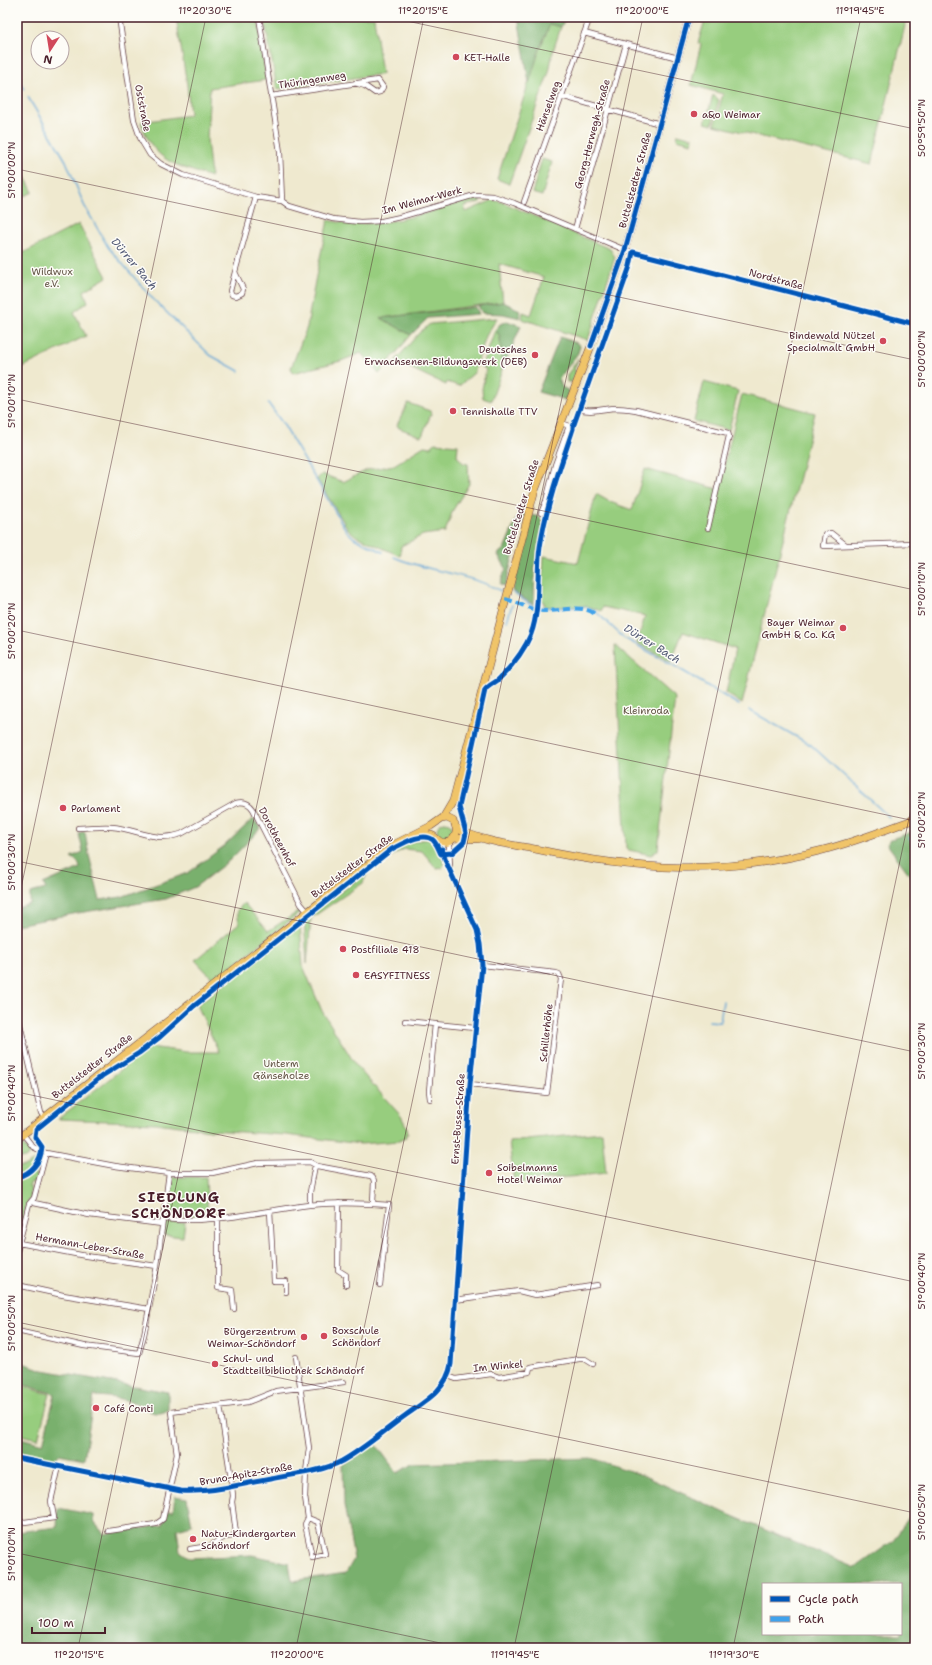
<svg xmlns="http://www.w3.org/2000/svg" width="932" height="1665" font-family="'Shantell Sans',sans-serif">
	<rect width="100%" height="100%" fill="#fdfcf7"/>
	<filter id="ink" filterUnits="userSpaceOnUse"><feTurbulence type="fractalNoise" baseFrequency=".025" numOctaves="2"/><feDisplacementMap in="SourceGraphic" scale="8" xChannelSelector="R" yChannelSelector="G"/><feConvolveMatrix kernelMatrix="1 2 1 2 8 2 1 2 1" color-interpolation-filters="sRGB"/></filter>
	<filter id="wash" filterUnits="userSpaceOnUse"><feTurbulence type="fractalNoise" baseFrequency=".012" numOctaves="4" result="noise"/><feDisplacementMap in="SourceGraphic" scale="16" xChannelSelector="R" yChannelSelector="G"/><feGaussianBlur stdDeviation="0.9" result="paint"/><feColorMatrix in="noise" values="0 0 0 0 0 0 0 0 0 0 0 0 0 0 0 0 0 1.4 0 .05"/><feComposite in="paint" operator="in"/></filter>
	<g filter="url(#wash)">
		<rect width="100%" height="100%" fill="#efe9cf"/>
		<path fill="#97cd7e" stroke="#707654" d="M176 17H258L266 80 210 88 207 139 211 177C176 165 153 162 141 122L190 115 187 85Z
			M264 17H374L382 74 277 89Z
			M706 17H907L872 164 714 125 723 94 691 85 701 44 698 43Z
			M550 23 561 27 553 51 549 72 509 184 497 179 540 48Z
			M713 95 719 100 712 125 705 123Z
			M678 134 693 138 692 143 677 139Z
			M542 159 552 162 542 196 532 193Z
			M17 162 33 192 25 196 17 182Z
			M472 199H480V202L464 206 466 212 493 200 502 202 610 249 615 257 588 340 522 319 523 312 531 315 544 277 499 264 503 302 382 318 411 335 379 374 361 353 341 361 293 373 291 368 307 327 315 281 328 220C377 232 425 213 472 199Z
			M79 224 107 277 84 291 88 302 74 312 86 336 23 367 17 355V256Z
			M497 318 486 336 474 373 459 386 447 382 446 385 395 361 419 333 430 324Z
			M495 330 500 336 502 370 491 401 483 398 482 389 486 369 482 367Z
			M578 359 574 370 576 371 572 382H567V375Z
			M704 382 738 391 729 430 694 421Z
			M742 394 815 413 742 704 726 693 735 649 683 632 671 661 637 643 645 616 603 607 601 611 587 606 548 607 544 605V602L541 601 544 556 578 563 596 494 610 502 632 510 645 469 718 489Z
			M408 403 430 411 431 414 422 436H420L399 428 397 425Z
			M435 443 458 445 457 456 463 463 468 464 469 484 453 510 445 532 423 535 401 546 400 556 356 536 348 529 317 479 322 474 343 482 367 470 394 465 424 446 431 447Z
			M615 645 675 698 658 850 651 855 629 850 626 848Z
			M437 830a8 8 0 1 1 16 0a8 8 0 1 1-16 0Z
			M428 839 434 844 440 856H442L444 864 442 868 437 869 422 851 404 849 377 864C394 850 405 841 428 839Z
			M367 873 363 883 311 918 307 964 304 919Z
			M244 903 268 931 301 910V912L214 980 195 960 239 923 237 910Z
			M300 924 303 966 322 1011 357 1067 401 1116 407 1128 408 1133 405 1138 399 1141 361 1144 286 1135 211 1130 156 1123 58 1119 150 1047 186 1052H219L197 1005Z
			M602 1132 606 1173 514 1183 509 1142Z
			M20 1143 29 1151 30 1154 25 1158 17 1159V1144Z
			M37 1159H42L39 1160 35 1176 38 1175 36 1183 31 1182 29 1187 31 1188 29 1196 33 1195 27 1204 17 1241V1167L26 1166Z
			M173 1177H206L208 1217 171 1214 168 1198 171 1191Z
			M170 1222H185L183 1237 164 1235 165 1225Z
			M17 1385 50 1394 38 1439 17 1434Z"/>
		<path fill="#79b06d" stroke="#62684c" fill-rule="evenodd" d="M518 17H566L561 27 550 24 540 48 529 83Z
			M503 302 520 310V318L503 314 482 313 478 306Z
			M476 307 479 314 428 318 411 335 381 318Z
			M507 321 521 326 502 370 500 336 495 330 500 324Z
			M560 337 577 343 580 346 578 353 559 379 562 387 569 391 566 400 538 392Z
			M519 513H525L505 586 500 584 506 568 498 555 499 553 504 549Z
			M531 515 540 517 543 526 535 566 534 605 512 591Z
			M253 819 261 828 230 860 195 887 166 899 78 913 17 925V908L30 904V893L46 889 43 884 80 868 78 862 71 857 83 852 79 834 81 832H85L89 855 100 900 121 897 188 873 224 846Z
			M915 831V882L887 844 891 839Z
			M17 1361 43 1370 168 1392V1410C154 1418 148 1409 137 1404 128 1399 104 1396 94 1396L84 1459 59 1454 55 1460 17 1452V1437L43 1444 55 1394 17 1383Z
			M375 1443 397 1473 414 1464 591 1458 642 1475 730 1515 855 1568 893 1541 915 1508V1648H17V1532L57 1527 58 1508 94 1515V1522L104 1534 163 1525 168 1510 173 1511 175 1496 187 1498 192 1525 177 1529 180 1551 190 1558 252 1555 289 1563 292 1581 346 1573 354 1559 344 1505 343 1465ZM763 1584H901V1634H763Z"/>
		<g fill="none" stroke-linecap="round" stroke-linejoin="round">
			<path stroke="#60a5d5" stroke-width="1.5" d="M17 76 24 89
				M28 97 66 161 84 205 108 247 152 298 210 355 239 371
				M268 403 283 424 346 530 354 538 383 552
				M394 557C428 572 468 573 501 591
				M513 593 534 607 560 608 587 607 594 610 624 638 673 665 739 705
				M507 621 512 605
				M749 710 811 745 889 817
				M909 838 915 844
				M709 1021 720 1022 723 1001"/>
		</g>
	</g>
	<g filter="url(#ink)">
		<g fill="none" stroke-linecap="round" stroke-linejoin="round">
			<defs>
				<path id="street" d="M119 17 134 120 141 140 150 155 161 164 183 175 256 197 282 201
					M259 17 280 152 282 201 289 206 333 219 360 222 382 221 400 217 475 195 493 196 514 203 625 250 915 324
					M584 33 678 58
					M271 96 378 80 383 87 380 92 375 93 365 86 355 83
					M561 96 660 124
					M524 202 590 17
					M575 229 626 44
					M235 272 230 291 232 295 236 296 242 293 243 289 235 272 256 197
					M579 409C590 413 602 409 614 408 621 408 629 409 636 410L728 433 729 436 708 528
					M561 423 573 427 630 266 633 252
					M541 513 546 501 555 465 569 426
					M846 545 831 533 825 534 823 546 915 543
					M78 828C89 828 101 826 112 827 137 829 155 843 181 834L236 803C244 801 249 803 253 809L301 904 307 911
					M450 867 449 847 451 841
					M17 1012 41 1113 44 1117
					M405 1021 475 1028
					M470 1084 547 1093 561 979 559 974 556 973 482 965
					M430 1099 429 1091 435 1024
					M23 1134 33 1147 46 1153 115 1166 169 1173H212L258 1163 310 1162 317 1166 371 1176 373 1178 374 1181 373 1203
					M32 1202 34 1203 89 1215 162 1224
					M339 1203 338 1270 346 1275V1285
					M310 1205V1192L315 1165
					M270 1211 274 1281H286V1292
					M163 1219C214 1224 260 1211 309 1205 336 1202 363 1203 389 1205L380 1285
					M218 1219V1288L232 1290 234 1309
					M19 1243 86 1256 157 1266
					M17 1251 29 1204 34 1198 46 1153
					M17 1285 63 1295 149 1309
					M455 1300 519 1291 535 1295 598 1285
					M17 1331 84 1346 139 1353 144 1335 157 1266 169 1173
					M296 1357 309 1448 306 1472 305 1497 308 1518 305 1524 312 1557 325 1554 318 1522 308 1518
					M448 1376 456 1379 491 1374 499 1377 529 1372 530 1367 579 1359H585L593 1364
					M17 1458 181 1491C211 1493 241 1484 271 1479 294 1474 321 1472 342 1461 365 1448 385 1430 406 1415 426 1401 447 1389 451 1364L470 1084 482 965 480 944 477 930 446 862 439 841
					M17 1523 54 1518 51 1501 59 1466
					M108 1531 156 1524 163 1519 177 1454 171 1412 248 1402 276 1391 344 1382
					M190 1549 209 1546 225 1537 234 1536 236 1533 232 1502 233 1496 232 1486 220 1406"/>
				<path id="primary" d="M443 818 453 801 534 493 591 346 625 250 689 17
					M457 828C475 840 513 845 535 849 637 871 721 876 823 850 855 842 885 830 915 819
					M415 835C420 835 426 834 431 835 435 836 437 840 441 842 452 845 459 834 455 825
					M454 838 478 839
					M17 1139 393 845 431 826 441 819 447 818 453 821"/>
			</defs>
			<use href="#street" stroke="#633d44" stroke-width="6"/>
			<use href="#primary" stroke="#633d44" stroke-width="8"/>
			<use href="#street" stroke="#fff" stroke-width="4.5"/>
			<use href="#primary" stroke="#f0c469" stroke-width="7"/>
			<path stroke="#40a2eb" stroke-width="4" stroke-dasharray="8 4" stroke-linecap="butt" d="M505 599C518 602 530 610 543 611 559 612 581 603 595 614"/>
			<defs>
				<path id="cycleway" d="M591 346 625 250 689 17
					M17 1177C31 1174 41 1162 42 1147L35 1137 36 1130 39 1127 102 1076 139 1053 160 1037 194 1006 392 849C402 844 423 831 433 840 437 844 439 850 441 854L452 853 464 842 466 833 459 807 485 690C488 685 495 683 499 679 512 666 524 651 531 634 541 607 536 575 540 547 546 507 560 467 573 429V427L630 266 633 252 915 324
					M17 1458 181 1491C211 1493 241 1484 271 1479 294 1474 321 1472 342 1461 365 1448 385 1430 406 1415 426 1401 447 1389 451 1364L470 1084 482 965 480 944 477 930 446 862 442 849"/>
			</defs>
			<use href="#cycleway" stroke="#fdfcf7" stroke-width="8"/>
			<use href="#cycleway" stroke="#0057b8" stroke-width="5"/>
		</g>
	</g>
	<path fill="none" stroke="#4a1f2b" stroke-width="1" stroke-opacity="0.45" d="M388 17 915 129M17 169 915 360M17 399 915 590M17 630 915 821M17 861 915 1052M17 907 206 17M17 1092 915 1282M17 1322 915 1513M17 1553 464 1648M78 1648 424 17M296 1648 643 17M514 1648 861 17M733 1648 915 790"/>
	<g fill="#d1495b" stroke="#fdfcf7" stroke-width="1.5">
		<circle cx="456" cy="57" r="4"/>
		<circle cx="694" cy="114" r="4"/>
		<circle cx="883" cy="341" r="4"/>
		<circle cx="535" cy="355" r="4"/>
		<circle cx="453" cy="411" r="4"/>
		<circle cx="843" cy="628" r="4"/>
		<circle cx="63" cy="808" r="4"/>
		<circle cx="343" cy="949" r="4"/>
		<circle cx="356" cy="975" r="4"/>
		<circle cx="489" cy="1173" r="4"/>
		<circle cx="324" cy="1336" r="4"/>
		<circle cx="304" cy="1337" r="4"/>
		<circle cx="215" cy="1364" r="4"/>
		<circle cx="96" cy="1408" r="4"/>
		<circle cx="193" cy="1539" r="4"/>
	</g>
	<g text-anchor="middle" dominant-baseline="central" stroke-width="3" stroke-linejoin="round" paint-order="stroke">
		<g font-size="10" fill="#4a1f2b" stroke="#fdfcf7" text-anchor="start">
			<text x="464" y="57">KET-Halle</text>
			<text x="702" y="114">a&amp;o Weimar</text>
			<text x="875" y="335" text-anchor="end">Bindewald Nützel<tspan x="875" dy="12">Specialmalt GmbH</tspan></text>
			<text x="527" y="349" text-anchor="end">Deutsches<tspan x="527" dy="12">Erwachsenen-Bildungswerk (DEB)</tspan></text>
			<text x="461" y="411">Tennishalle TTV</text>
			<text x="835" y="622" text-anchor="end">Bayer Weimar<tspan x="835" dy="12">GmbH &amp; Co. KG</tspan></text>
			<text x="71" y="808">Parlament</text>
			<text x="351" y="949">Postfiliale 418</text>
			<text x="364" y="975">EASYFITNESS</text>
			<text x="497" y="1167">Soibelmanns<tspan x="497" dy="12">Hotel Weimar</tspan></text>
			<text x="332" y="1330">Boxschule<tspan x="332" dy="12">Schöndorf</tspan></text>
			<text x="296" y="1331" text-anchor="end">Bürgerzentrum<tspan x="296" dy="12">Weimar-Schöndorf</tspan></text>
			<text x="223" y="1358">Schul- und<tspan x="223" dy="12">Stadtteilbibliothek Schöndorf</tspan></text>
			<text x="104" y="1408">Café Conti</text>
			<text x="201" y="1533">Natur-Kindergarten<tspan x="201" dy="12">Schöndorf</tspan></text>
		</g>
		<g font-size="10" fill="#4a1f2b" stroke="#fdfcf7">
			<text transform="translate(312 80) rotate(-9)">Thüringenweg</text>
			<text transform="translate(548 106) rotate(-70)">Hänselweg</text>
			<text transform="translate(143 108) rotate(79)">Oststraße</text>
			<text transform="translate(592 134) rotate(-75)">Georg-Herwegh-Straße</text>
			<text transform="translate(635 180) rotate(-75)">Buttelstedter Straße</text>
			<text transform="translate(422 200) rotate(-15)">Im Weimar-Werk</text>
			<text transform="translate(776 279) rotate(15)">Nordstraße</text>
			<text transform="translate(521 507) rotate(-73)">Buttelstedter Straße</text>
			<text transform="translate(277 837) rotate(62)">Dorotheenhof</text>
			<text transform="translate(352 866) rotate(-37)">Buttelstedter Straße</text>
			<text transform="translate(546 1033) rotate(-84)">Schillerhöhe</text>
			<text transform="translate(92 1066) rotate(-38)">Buttelstedter Straße</text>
			<text transform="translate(458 1119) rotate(-86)">Ernst-Busse-Straße</text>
			<text transform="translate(90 1246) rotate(10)">Hermann-Leber-Straße</text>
			<text transform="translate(498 1366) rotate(-5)">Im Winkel</text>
			<text transform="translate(246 1474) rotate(-10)">Bruno-Apitz-Straße</text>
		</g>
		<g font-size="10" fill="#615344" stroke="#fdfcf7">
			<text x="52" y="271">Wildwux<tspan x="52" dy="12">e.V.</tspan></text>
			<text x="646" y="710">Kleinroda</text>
			<text x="281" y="1063">Unterm<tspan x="281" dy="12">Gänseholze</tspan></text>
		</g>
		<g font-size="11" font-style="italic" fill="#545b77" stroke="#fdfcf7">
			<text transform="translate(134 264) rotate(50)">Dürrer Bach</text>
			<text transform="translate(652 644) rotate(32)">Dürrer Bach</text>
		</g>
		<g font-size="14" font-weight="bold" letter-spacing="1" fill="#4a1f2b" stroke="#fdfcf7">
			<text x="179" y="1197">SIEDLUNG<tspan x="179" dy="16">SCHÖNDORF</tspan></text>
		</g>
	</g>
	<rect width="932" height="1665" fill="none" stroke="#fdfcf7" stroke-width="44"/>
	<rect x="762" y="1583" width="140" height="52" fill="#fdfcf7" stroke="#b5a4a5"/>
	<rect x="770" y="1596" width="20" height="6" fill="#0057b8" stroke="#b5a4a5"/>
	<text x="798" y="1603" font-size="12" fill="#4a1f2b">Cycle path</text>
	<rect x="770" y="1616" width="20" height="6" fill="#40a2eb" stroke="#b5a4a5"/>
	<text x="798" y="1623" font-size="12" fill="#4a1f2b">Path</text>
	<g transform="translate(50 50) rotate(192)"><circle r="19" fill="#fdfcf7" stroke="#b5a4a5"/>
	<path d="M0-3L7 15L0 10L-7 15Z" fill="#d1495b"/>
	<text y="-6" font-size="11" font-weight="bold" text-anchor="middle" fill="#4a1f2b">N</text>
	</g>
	<path d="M32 1627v6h73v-6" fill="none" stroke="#4a1f2b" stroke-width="2"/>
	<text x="38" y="1627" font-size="12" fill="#4a1f2b" stroke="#fdfcf7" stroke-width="3" paint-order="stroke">100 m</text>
	<rect x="22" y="22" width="888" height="1621" fill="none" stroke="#4a1f2b" stroke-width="1.5"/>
	<g font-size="10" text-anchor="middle" fill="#4a1f2b">
		<text x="205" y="14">11°20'30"E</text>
		<text x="423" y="14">11°20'15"E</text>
		<text x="642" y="14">11°20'00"E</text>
		<text x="860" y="14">11°19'45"E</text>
		<text transform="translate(921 128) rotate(-90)" y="4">50°59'50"N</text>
		<text transform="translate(11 170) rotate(-90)" y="4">51°00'00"N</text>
		<text transform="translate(921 359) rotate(-90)" y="4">51°00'00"N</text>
		<text transform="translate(11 401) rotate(-90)" y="4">51°00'10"N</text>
		<text transform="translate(921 589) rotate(-90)" y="4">51°00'10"N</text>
		<text transform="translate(11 631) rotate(-90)" y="4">51°00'20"N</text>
		<text transform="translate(921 820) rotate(-90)" y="4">51°00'20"N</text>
		<text transform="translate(11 862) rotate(-90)" y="4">51°00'30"N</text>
		<text transform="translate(921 1051) rotate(-90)" y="4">51°00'30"N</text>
		<text transform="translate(11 1093) rotate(-90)" y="4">51°00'40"N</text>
		<text transform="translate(921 1281) rotate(-90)" y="4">51°00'40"N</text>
		<text transform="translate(11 1323) rotate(-90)" y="4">51°00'50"N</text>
		<text transform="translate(921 1512) rotate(-90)" y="4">51°00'50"N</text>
		<text transform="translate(11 1554) rotate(-90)" y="4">51°01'00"N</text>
		<text x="79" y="1658">11°20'15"E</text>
		<text x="297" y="1658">11°20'00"E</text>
		<text x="515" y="1658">11°19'45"E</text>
		<text x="734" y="1658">11°19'30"E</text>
	</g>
</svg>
